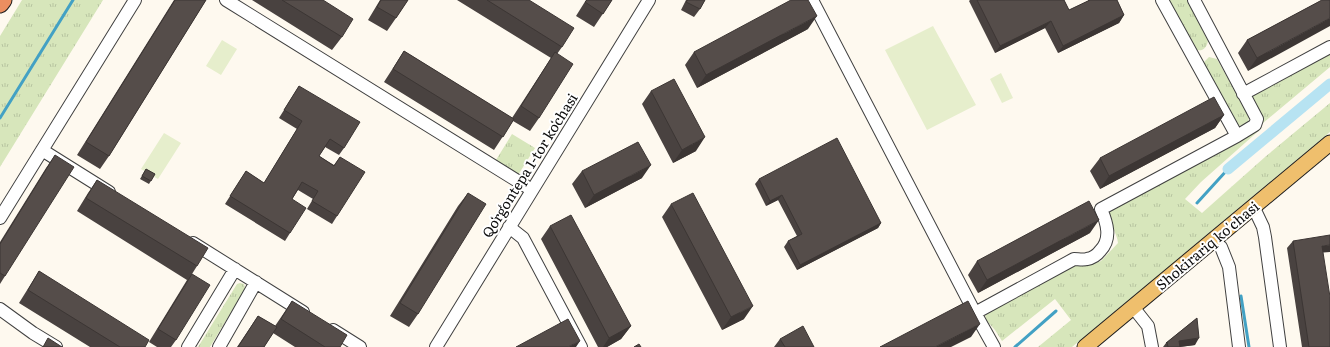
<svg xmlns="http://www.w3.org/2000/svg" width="1330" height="347" font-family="Literata,serif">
	<defs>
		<pattern id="grass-tufts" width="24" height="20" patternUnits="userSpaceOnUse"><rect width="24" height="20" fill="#d7e6bb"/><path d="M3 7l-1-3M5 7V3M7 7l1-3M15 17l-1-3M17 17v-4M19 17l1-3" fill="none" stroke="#b7c4a0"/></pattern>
	</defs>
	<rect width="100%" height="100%" fill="#fef9ef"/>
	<path fill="url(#grass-tufts)" d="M22 0H103L0 167V36Z
		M1168 0H1187L1208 41C1206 50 1201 52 1194 49Z
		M1330 52V67L1263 123 1251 96Z
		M1209 57 1217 59 1249 117 1248 122 1244 125 1237 126 1203 63Z
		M1330 103V132L1072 347H1038L1071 320 1055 299 1002 341 995 330 986 320 985 314 992 308 1010 301 1072 265 1087 266 1101 261 1118 243C1117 233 1110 224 1107 214L1111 208 1263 127 1201 182 1185 199 1202 213 1265 157Z
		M512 134 535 148 518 175 496 160Z
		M240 283 244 284 245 289 210 347H198L237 284Z"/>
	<path fill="#e6eecc" d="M933 26 976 105 927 130 885 50Z
		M222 40 237 49 221 75 206 66Z
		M1001 73 1013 98 1002 103 990 79Z
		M164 133 181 143 158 179 141 169Z"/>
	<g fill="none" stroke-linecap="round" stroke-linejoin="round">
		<path stroke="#43a1c4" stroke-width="3" d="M0 118 73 0
			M1197 203 1228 169
			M1241 296 1249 347
			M1015 347 1056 311"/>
		<path stroke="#b7e3f2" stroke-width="11" d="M1228 169 1330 84"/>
		<defs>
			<path id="minor" d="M226 0 532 190
				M812 0 975 313 994 347
				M1162 0 1237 136
				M1243 94 1330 47
				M42 150 109 192
				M1253 206 1263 227 1265 237 1280 347
				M0 218 135 0
				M509 227 523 238 581 347
				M193 243 303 312
				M1221 247 1229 267 1239 347
				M1133 307 1148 326 1152 347
				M0 309 33 333 56 347
				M975 313 1074 259C1078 259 1083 260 1087 259 1093 258 1097 255 1100 251 1112 239 1107 223 1101 209L1237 136 1255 125 1257 119 1194 0
				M333 330 360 347
				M188 347 235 269
				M219 347 256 282
				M436 347 649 0"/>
			<path id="major" d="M1085 347 1330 143"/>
			<path id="highway" d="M0 4 3 0"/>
		</defs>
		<use href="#minor" stroke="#404040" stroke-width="14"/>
		<use href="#major" stroke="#1e1e1e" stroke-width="17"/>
		<use href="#highway" stroke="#1e1e1e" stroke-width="19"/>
		<use href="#minor" stroke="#fff" stroke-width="12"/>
		<use href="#major" stroke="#efbf6d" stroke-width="15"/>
		<use href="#highway" stroke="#eb8e60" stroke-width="17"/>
	</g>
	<path fill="#494240" d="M174 0H206L109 156 100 169 77 155Z
		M252 0H323L342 37 332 50Z
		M380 0H408L396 18 387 31 368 20Z
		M457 0H529L562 47 557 54 539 118 530 131 513 121 494 150 384 82 404 51 512 118 551 58Z
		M586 0H612L594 27 576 16Z
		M686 0H705L700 9 694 17 681 10Z
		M970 0H1064L1069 10 1088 1V0H1117L1124 15 1119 23 1058 53 1045 28 995 53 969 1Z
		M1322 0 1248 71 1238 53 1247 40Z
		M808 29 697 88 685 65 694 52Z
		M299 86 344 148 339 155 325 147 319 156 334 165 340 157 337 216 332 224 307 209 313 199 298 190 292 199 290 233 285 241 225 204 246 171 264 183 297 129 279 118Z
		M651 91 696 151 673 163 642 104Z
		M1224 115 1215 128 1100 189 1090 171 1100 158Z
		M55 155 5 276 0 284V242L46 168Z
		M146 169 155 174 149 184 140 179Z
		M582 171 642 178 585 208 572 184Z
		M759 179 881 223 878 228 797 270 784 247 788 241 797 236 778 200 766 206 755 184Z
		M97 180 197 266 192 274 176 340 171 347H157L149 342 187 280 77 211 88 193Z
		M468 193 418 314 409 327 390 316 458 206Z
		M671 204 744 319 722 330 662 217Z
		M550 226 631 326 621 339 607 347H598L541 239Z
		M1090 233 978 293 968 275 977 261Z
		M1293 241 1323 253 1330 347H1302L1287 248Z
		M39 271 145 347H90L19 303Z
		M292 301 340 347H295L273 333 264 347H237L258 316 275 326Z
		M1197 318 1195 345 1180 347H1163L1166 343Z
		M780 339 814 347H774Z"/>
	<path fill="#3c3634" d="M1124 15 1119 23 1058 53 1063 46Z
		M817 16 808 29 697 88 706 75Z
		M1330 18V26L1248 71 1257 58Z
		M1051 21 1045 28 995 53 1000 46Z
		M1224 115 1215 128 1100 189 1109 176Z
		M705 137 696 151 673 163 682 150Z
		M651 165 642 178 585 208 594 195Z
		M782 195 778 200 766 206 770 201Z
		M1099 220 1090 233 978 293 987 280Z
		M881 223 878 228 797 270 800 265Z
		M1330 245V252L1317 253 1322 246Z
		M753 306 744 319 722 330 731 317Z
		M980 324 971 337 951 347H935Z
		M631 326 621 339 607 347H603L609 338Z
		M1199 338 1195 345 1179 347V341Z
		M580 341 576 347H568Z"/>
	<path fill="#554d4a" stroke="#3c3634" d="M175 0H206L109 156 86 142Z
		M282 0H323L353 19 342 37Z
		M381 0H408L396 18 377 7Z
		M487 0H529L574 28 562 47Z
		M587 0H612L603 14 585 2Z
		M688 0H705L700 9 686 2Z
		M791 0H808L817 16 706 75 694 52Z
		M977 0H1064L1069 10 1090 0H1117L1124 15 1063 46 1051 21 1000 46Z
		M1322 0H1330V18L1257 58 1247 40Z
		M404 51 514 119 503 137 393 69Z
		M555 52 573 64 539 118 521 106Z
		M674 79 705 137 682 150 651 91Z
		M299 86 360 122 344 148 330 139 319 156 334 166 340 157 365 172 337 216 312 201 318 191 302 182 292 199 306 208 290 233 230 196 246 171 264 183 302 121 284 110Z
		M1214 97 1224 115 1109 176 1100 158Z
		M837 138 881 223 800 265 788 241 802 234 782 195 770 201 759 179Z
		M638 142 651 165 594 195 582 171Z
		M55 155 74 167 5 276 0 273V244Z
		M146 169 155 174 151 181 142 176Z
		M97 180 208 248 197 266 86 198Z
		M468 193 486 204 418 314 400 303Z
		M693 193 753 306 731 317 671 204Z
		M1089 201 1099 220 987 280 977 261Z
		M571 215 631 326 609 338 550 226Z
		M1330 235V245L1322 246 1330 297V347H1309L1293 241Z
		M39 271 149 340 145 347H120L28 290Z
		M192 274 210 285 176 340 158 329Z
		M292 301 347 335 340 347H325L281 319Z
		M968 301 980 324 935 347H880Z
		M258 316 277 327 264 347H238Z
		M1197 318 1199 338 1179 341 1180 347H1168L1167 342 1166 343Z
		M568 319 580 341 568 347H516Z
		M803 326 814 347H785L780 339Z
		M48 338 62 347H43Z
		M639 344 641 347H634Z"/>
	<g text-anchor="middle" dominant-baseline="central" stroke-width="4" stroke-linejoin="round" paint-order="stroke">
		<g font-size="14" fill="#0d0d0d" stroke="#fff">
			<text transform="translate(529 165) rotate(-58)">Qoʻrgʻontepa 1-tor koʻchasi</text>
			<text transform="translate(1207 245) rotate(-40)">Shokirariq ko'chasi</text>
		</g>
	</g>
</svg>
